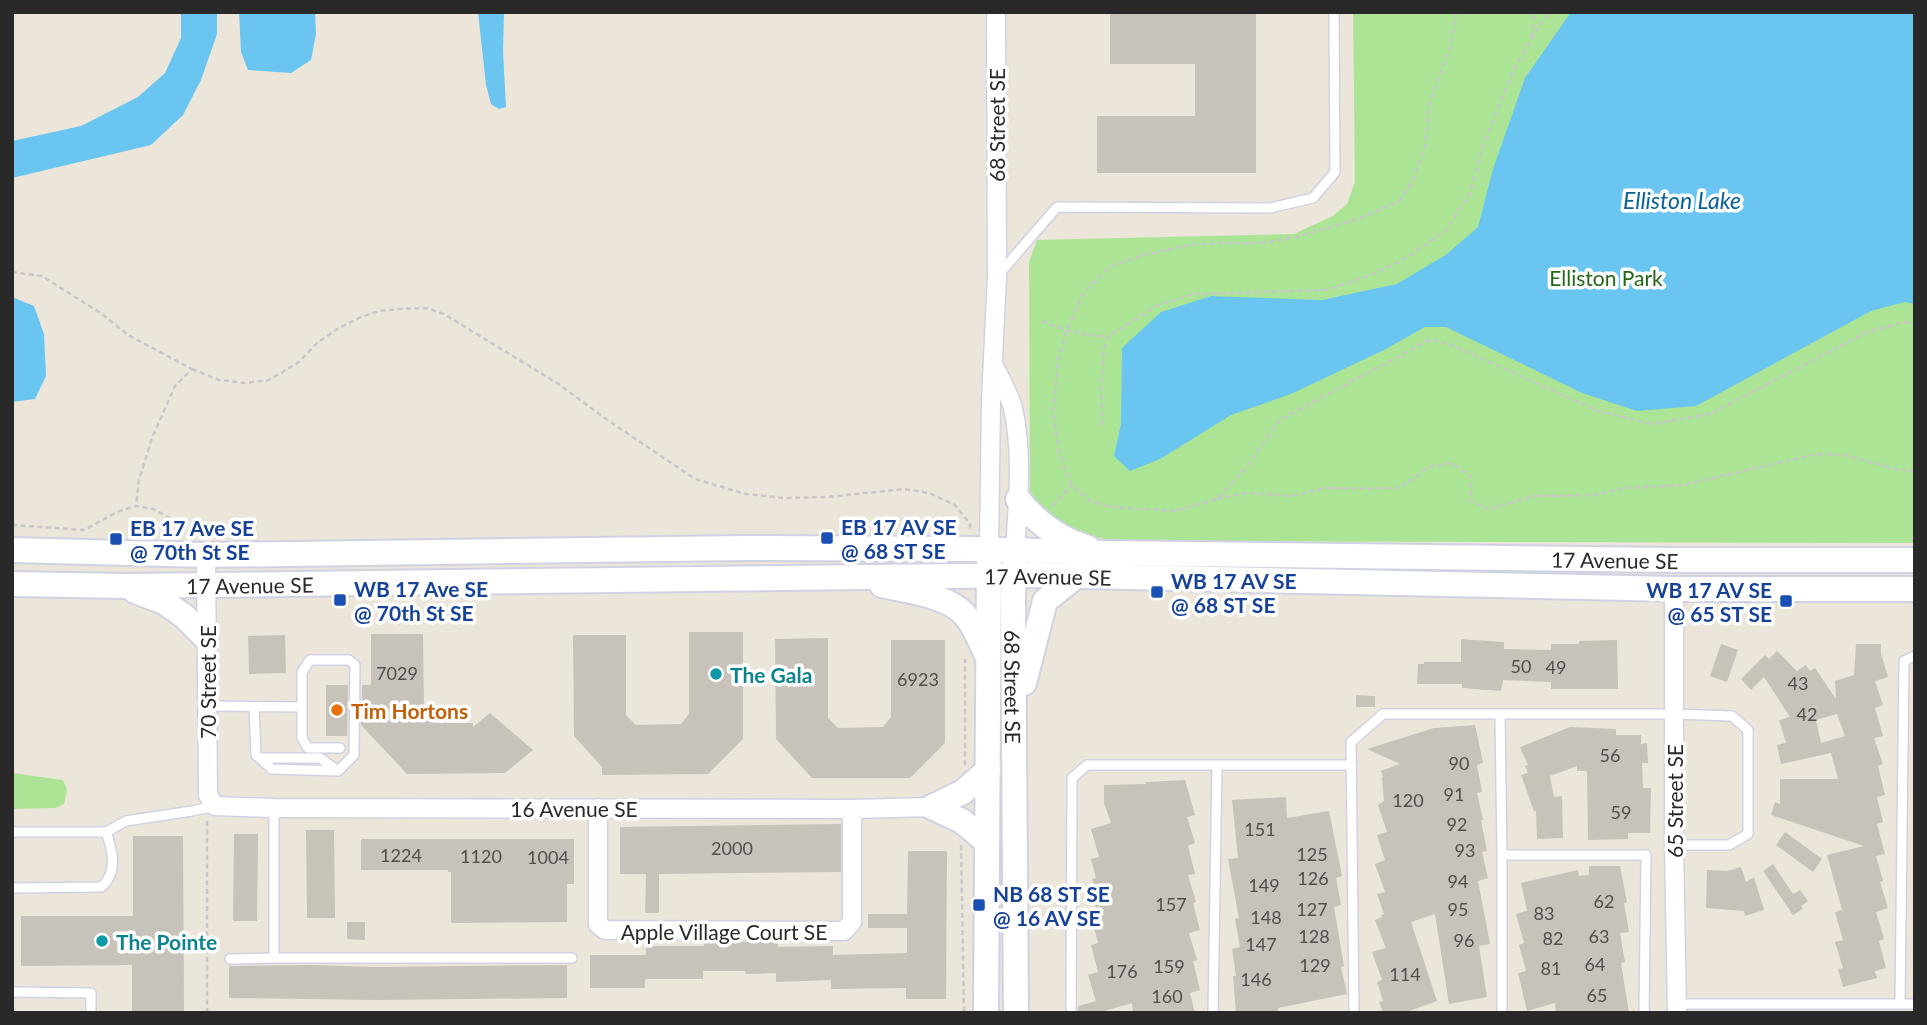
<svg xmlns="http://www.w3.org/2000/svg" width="1927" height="1025" font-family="Lato,sans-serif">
	<rect width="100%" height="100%" fill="#ece5da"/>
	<path fill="#ace495" d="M1353 12H1915V543L1121 541 1071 534 1030 500 1029 262 1037 240 1294 234 1333 216 1347 204 1355 182Z
		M12 773 63 780 67 790 64 804 55 808 12 809Z"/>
	<path fill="#6ac6f1" d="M181 12H217V34L201 80 183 115 151 145 12 178V141L81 126 138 97 165 73 181 38Z
		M239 12H315L316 34 311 60 291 73 248 70 241 52Z
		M478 12H504L503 51 506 107 499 109 491 104 486 85Z
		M1571 12H1915V304L1905 302 1871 311 1696 406 1637 411 1582 393 1446 327H1425L1384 350 1291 394 1231 415 1160 459 1130 471 1114 456 1121 424 1122 348 1161 312 1211 296 1322 300 1397 284 1447 254 1478 227 1493 169 1525 78Z
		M12 297 34 306 44 334 46 376 35 399 12 402Z"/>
	<path fill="#c7c2ba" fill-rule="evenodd" d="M1110 12H1256V173H1097V116H1195V64H1110Z
		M689 632H743V739L708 774 602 775V767L574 736 573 635H626V715L636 725 681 724 689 714Z
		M371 634H423L424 714 434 723H473V727L490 713 533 750 505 773 407 774 361 725 362 685H371Z
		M285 635 286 673 249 674 248 636Z
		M828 638V718L838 728 883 727 891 717V640H945V743L910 778H812L776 739 775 639Z
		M1461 639 1504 642V649L1551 650V644H1579V641L1617 640 1618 689H1551V682L1503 680 1501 691 1462 688V684H1417L1418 664H1424V662H1461Z
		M1721 644 1738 650 1727 682 1710 676Z
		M1856 644H1881V654L1888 677 1875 681 1883 705 1875 708 1883 736 1874 738 1883 764 1878 766 1885 795 1877 797 1883 822 1877 824 1885 854 1876 856 1883 881 1880 882 1888 908 1876 912 1884 939 1879 941 1886 968 1875 971 1877 978 1843 987 1838 969 1843 968 1835 942 1843 940 1835 912 1842 910 1827 855 1864 846 1771 815 1775 802 1780 804V779H1838L1831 753 1781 764 1777 745 1786 743 1779 720 1790 717 1764 677 1751 690 1741 679 1765 655 1769 659 1777 651 1797 671 1806 665 1810 671 1815 668 1836 699 1835 681 1854 675ZM1837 714 1845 736 1821 743 1816 720Z
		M326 685H348L347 736H326Z
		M1356 695 1375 696V707H1356Z
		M1475 725 1483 763 1477 765 1482 792 1477 793 1483 820H1481L1487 851 1482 852 1488 878 1478 881 1490 944 1479 946 1487 997 1449 1004 1435 914 1411 922 1437 1001 1404 1013H1383L1379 1002 1383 1001 1377 982 1382 980 1372 952 1386 948 1375 920 1382 917 1381 915 1384 914 1377 894 1385 892 1375 864 1385 860 1377 835 1387 832 1378 805 1384 801 1382 777H1383L1381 771 1400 764 1367 749 1434 728Z
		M1570 727 1616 729V735H1641V744L1647 743 1648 763H1642L1643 788H1651L1650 833H1628V839L1588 840 1587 771H1577V766L1550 776 1554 797 1562 796 1563 838 1537 839 1536 811H1534L1521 775 1528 773 1525 766 1528 765 1520 747Z
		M1185 780 1195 815 1187 817 1195 843 1188 846 1195 874 1188 875 1196 902 1193 903 1200 930 1189 933 1197 960 1193 961 1200 990 1190 993 1195 1013H1133L1132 1003 1098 1013H1078V1006L1096 1001 1088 975 1098 972 1091 945 1098 943 1091 917 1098 915 1090 887 1094 886 1092 879 1096 878 1091 859 1099 857 1091 829 1111 823 1104 803V785L1146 784V782Z
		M1286 797 1287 818 1329 811 1342 876 1336 878 1341 905 1334 907 1344 966 1341 967 1347 994 1278 1008V1012L1236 1013 1233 976H1236L1232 949 1240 947 1235 919 1239 918 1228 859 1238 858 1232 800Z
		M841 824V872L659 874V913H645L646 874H620V827Z
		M306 830H334L335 918H307Z
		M1785 832 1822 859 1813 872 1776 845Z
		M234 834H258L257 921H233Z
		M133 836H183L184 1013H132V965L21 966V916H133Z
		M361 839H574V884H567V922L451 923V872H448V870H361Z
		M908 851H947L946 999H906V988L831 989V980L776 982V973L746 974 745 971H703V979H645V988H590V955H646V946H704V942H778V947L833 946V955L907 953V928H868V914H907Z
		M1773 864 1793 894 1800 890 1808 901 1801 906 1803 909 1793 915 1763 871Z
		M1589 866H1620L1627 902 1624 903 1629 932 1620 933 1625 962 1621 963 1629 1013H1556L1555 1003 1527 1011 1518 973 1526 971 1519 945 1524 943 1516 914 1527 911 1521 883 1578 870 1579 876 1589 875Z
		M1741 867 1746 882 1754 877 1764 910 1745 916 1744 911 1706 908 1707 870 1727 871Z
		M347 922H365V940L347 939Z
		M311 965 376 967 567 965V998L379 1000 229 998V966Z"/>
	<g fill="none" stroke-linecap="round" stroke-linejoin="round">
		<defs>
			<path id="service" d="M1000 273 1057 207 1270 208 1313 198 1335 172 1334 12
				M207 706 302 707V672L310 660H349L355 665 354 755 338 771 272 769 256 755 254 707
				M302 707V738L308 748H340
				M1500 715 1502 855V1013
				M260 758H320L338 771
				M274 808V958H572
				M12 832H106L126 821 192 811 215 806
				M1502 855H1646L1644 1013
				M12 888 101 887C118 873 113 851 106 832
				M230 959 274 958
				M12 992 91 993V1013
				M1677 1004H1915
				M1900 1004 1904 661 1915 656
				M1071 1013 1072 778 1087 765H1352
				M1213 1013 1217 765
				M1354 1013 1351 742 1383 714H1674L1732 716 1748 730V834L1729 845H1674"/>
			<path id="minor" d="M995 368C1001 380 1009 394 1013 408 1023 453 1018 504 1015 550
				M989 549 991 400 997 277 996 12
				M206 555 208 795 215 806 274 808 852 809 932 807
				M1674 589V845L1677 1013
				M598 808V924L605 930 844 931 852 922V809"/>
			<g id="secondary">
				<path d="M1018 499C1036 523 1059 539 1088 548"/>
				<path id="s1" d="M12 550 206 555 746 548 970 549 1105 553 1674 560H1915"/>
				<path id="s2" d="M1015 561 1013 596 1016 1013"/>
				<path id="s3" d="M12 584 125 586 1035 575 1674 589H1915"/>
				<path d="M882 585C907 591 948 595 965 615 975 626 980 642 987 655"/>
				<path d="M135 591 164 602 184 616 206 638"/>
				<path d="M1024 683 1045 601 1076 576"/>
				<path d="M932 807 963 792 988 770"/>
				<path d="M932 807 962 821 987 842"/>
				<path d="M986 1013 989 562"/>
			</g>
		</defs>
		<use href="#service" stroke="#d0d2e3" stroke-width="12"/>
		<use href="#minor" stroke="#d0d2e3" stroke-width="21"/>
		<use href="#secondary" stroke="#d0d2e3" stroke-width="28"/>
		<path stroke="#c7c7c7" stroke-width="2.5" stroke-dasharray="5 3.5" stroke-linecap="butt" d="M1456 12 1451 46 1430 102 1425 147 1413 180 1399 201 1359 219 1296 237 1264 243 1195 244 1143 255 1110 267 1084 292 1066 332 1058 361 1053 413 1060 455 1072 485 1090 501 1113 507 1175 511 1217 499 1244 470 1280 420 1431 339 1454 346 1598 411 1652 424 1710 414 1867 332 1905 322 1915 324
			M1531 37 1535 12
			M12 272 42 276 102 314 128 335 192 369 175 386 152 438 139 480 136 506
			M1042 321C1065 331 1085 336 1109 336
			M192 369 219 380 245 383 269 380 299 362 317 343 339 328 361 317 379 311 400 309 427 308 444 314 557 383 609 421 695 479 746 494 784 498 827 497 904 489 929 493 955 505 970 524V529
			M1102 425 1101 386 1104 348 1109 336 1158 305 1194 294 1326 290 1369 276 1402 260 1446 231 1470 193 1484 143 1513 71 1541 23 1551 12
			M1217 499 1246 493 1291 496 1326 488 1371 489 1397 488 1415 478 1428 467 1452 463 1470 476 1471 501 1487 509 1536 496 1593 495 1625 488 1683 485 1817 454 1844 455 1895 469 1915 471
			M1053 506 1072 485
			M12 525 84 530 117 512 136 506 153 509 172 519 180 534
			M965 765V659
			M961 845 964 1013
			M207 1013V820"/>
		<use href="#service" stroke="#fff" stroke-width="9"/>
		<use href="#minor" stroke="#fff" stroke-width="18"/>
		<use href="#secondary" stroke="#fff" stroke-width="24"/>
	</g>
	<g fill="#1a4fb4" stroke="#fff" stroke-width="2.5">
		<rect x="820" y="531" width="14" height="14" rx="3.5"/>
		<rect x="109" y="532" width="14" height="14" rx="3.5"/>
		<rect x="1150" y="585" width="14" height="14" rx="3.5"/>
		<rect x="333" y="593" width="14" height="14" rx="3.5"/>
		<rect x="1779" y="594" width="14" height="14" rx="3.5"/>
		<rect x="972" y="898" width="14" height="14" rx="3.5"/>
	</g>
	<g fill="#0f9aa8" stroke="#fff" stroke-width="2.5">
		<circle cx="716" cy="674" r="7"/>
		<circle cx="102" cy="941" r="7"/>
	</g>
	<circle fill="#e8710a" stroke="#fff" stroke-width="2.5" cx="337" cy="710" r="7"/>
	<g text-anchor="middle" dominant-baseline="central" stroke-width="7" stroke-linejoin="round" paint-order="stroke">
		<g font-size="18" fill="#504f4d">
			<text x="1521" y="666">50</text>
			<text x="1556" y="667">49</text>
			<text x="397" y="673">7029</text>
			<text x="918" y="679">6923</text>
			<text x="1798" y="683">43</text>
			<text x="1807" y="714">42</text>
			<text x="1610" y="755">56</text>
			<text x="1459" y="763">90</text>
			<text x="1454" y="794">91</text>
			<text x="1408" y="800">120</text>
			<text x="1621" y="812">59</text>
			<text x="1457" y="824">92</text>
			<text x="1260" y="829">151</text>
			<text x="732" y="848">2000</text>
			<text x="1465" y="850">93</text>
			<text x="1312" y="854">125</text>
			<text x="401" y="855">1224</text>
			<text x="481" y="856">1120</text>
			<text x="548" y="857">1004</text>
			<text x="1313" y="878">126</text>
			<text x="1458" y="881">94</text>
			<text x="1264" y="885">149</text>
			<text x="1604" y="901">62</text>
			<text x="1171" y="904">157</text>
			<text x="1312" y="909">127</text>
			<text x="1458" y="909">95</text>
			<text x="1544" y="913">83</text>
			<text x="1266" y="917">148</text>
			<text x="1314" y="936">128</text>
			<text x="1599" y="936">63</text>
			<text x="1553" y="938">82</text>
			<text x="1464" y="940">96</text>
			<text x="1261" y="944">147</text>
			<text x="1595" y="964">64</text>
			<text x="1315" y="965">129</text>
			<text x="1169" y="966">159</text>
			<text x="1551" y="968">81</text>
			<text x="1122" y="971">176</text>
			<text x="1405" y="974">114</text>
			<text x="1256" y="979">146</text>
			<text x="1597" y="995">65</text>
			<text x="1167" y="996">160</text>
		</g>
		<g font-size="21" fill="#292929" stroke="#fff">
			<text transform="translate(996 125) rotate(-90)">68 Street SE</text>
			<text stroke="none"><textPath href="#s1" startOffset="1603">17 Avenue SE</textPath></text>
			<text stroke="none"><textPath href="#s3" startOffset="1036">17 Avenue SE</textPath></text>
			<text stroke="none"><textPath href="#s3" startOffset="238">17 Avenue SE</textPath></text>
			<text transform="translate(207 682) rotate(-90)">70 Street SE</text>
			<text stroke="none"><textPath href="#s2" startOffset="126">68 Street SE</textPath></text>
			<text transform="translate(1674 801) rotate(-90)">65 Street SE</text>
			<text x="574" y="808">16 Avenue SE</text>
			<text x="724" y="931">Apple Village Court SE</text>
		</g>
		<g font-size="21" fill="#246718" stroke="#fff">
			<text x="1606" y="277">Elliston Park</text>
		</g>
		<g font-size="21" font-weight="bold" fill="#164399" stroke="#fff" text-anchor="start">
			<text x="841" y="526">EB 17 AV SE<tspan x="841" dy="24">@ 68 ST SE</tspan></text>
			<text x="130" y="527">EB 17 Ave SE<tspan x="130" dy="24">@ 70th St SE</tspan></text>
			<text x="1171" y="580">WB 17 AV SE<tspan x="1171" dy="24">@ 68 ST SE</tspan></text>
			<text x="354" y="588">WB 17 Ave SE<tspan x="354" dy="24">@ 70th St SE</tspan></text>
			<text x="1772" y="589" text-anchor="end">WB 17 AV SE<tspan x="1772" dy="24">@ 65 ST SE</tspan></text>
			<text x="993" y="893">NB 68 ST SE<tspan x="993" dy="24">@ 16 AV SE</tspan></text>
		</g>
		<g font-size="21" font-weight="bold" fill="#0d838f" stroke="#fff" text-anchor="start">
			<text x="730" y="674">The Gala</text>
			<text x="116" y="941">The Pointe</text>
		</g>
		<g font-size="21" font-weight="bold" fill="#c56008" stroke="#fff" text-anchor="start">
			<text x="351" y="710">Tim Hortons</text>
		</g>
		<g font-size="23" font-style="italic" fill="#0a629c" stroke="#fff">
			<text x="1682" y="200">Elliston Lake</text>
		</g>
	</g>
	<rect width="1927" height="1025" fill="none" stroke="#292929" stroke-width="28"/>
</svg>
